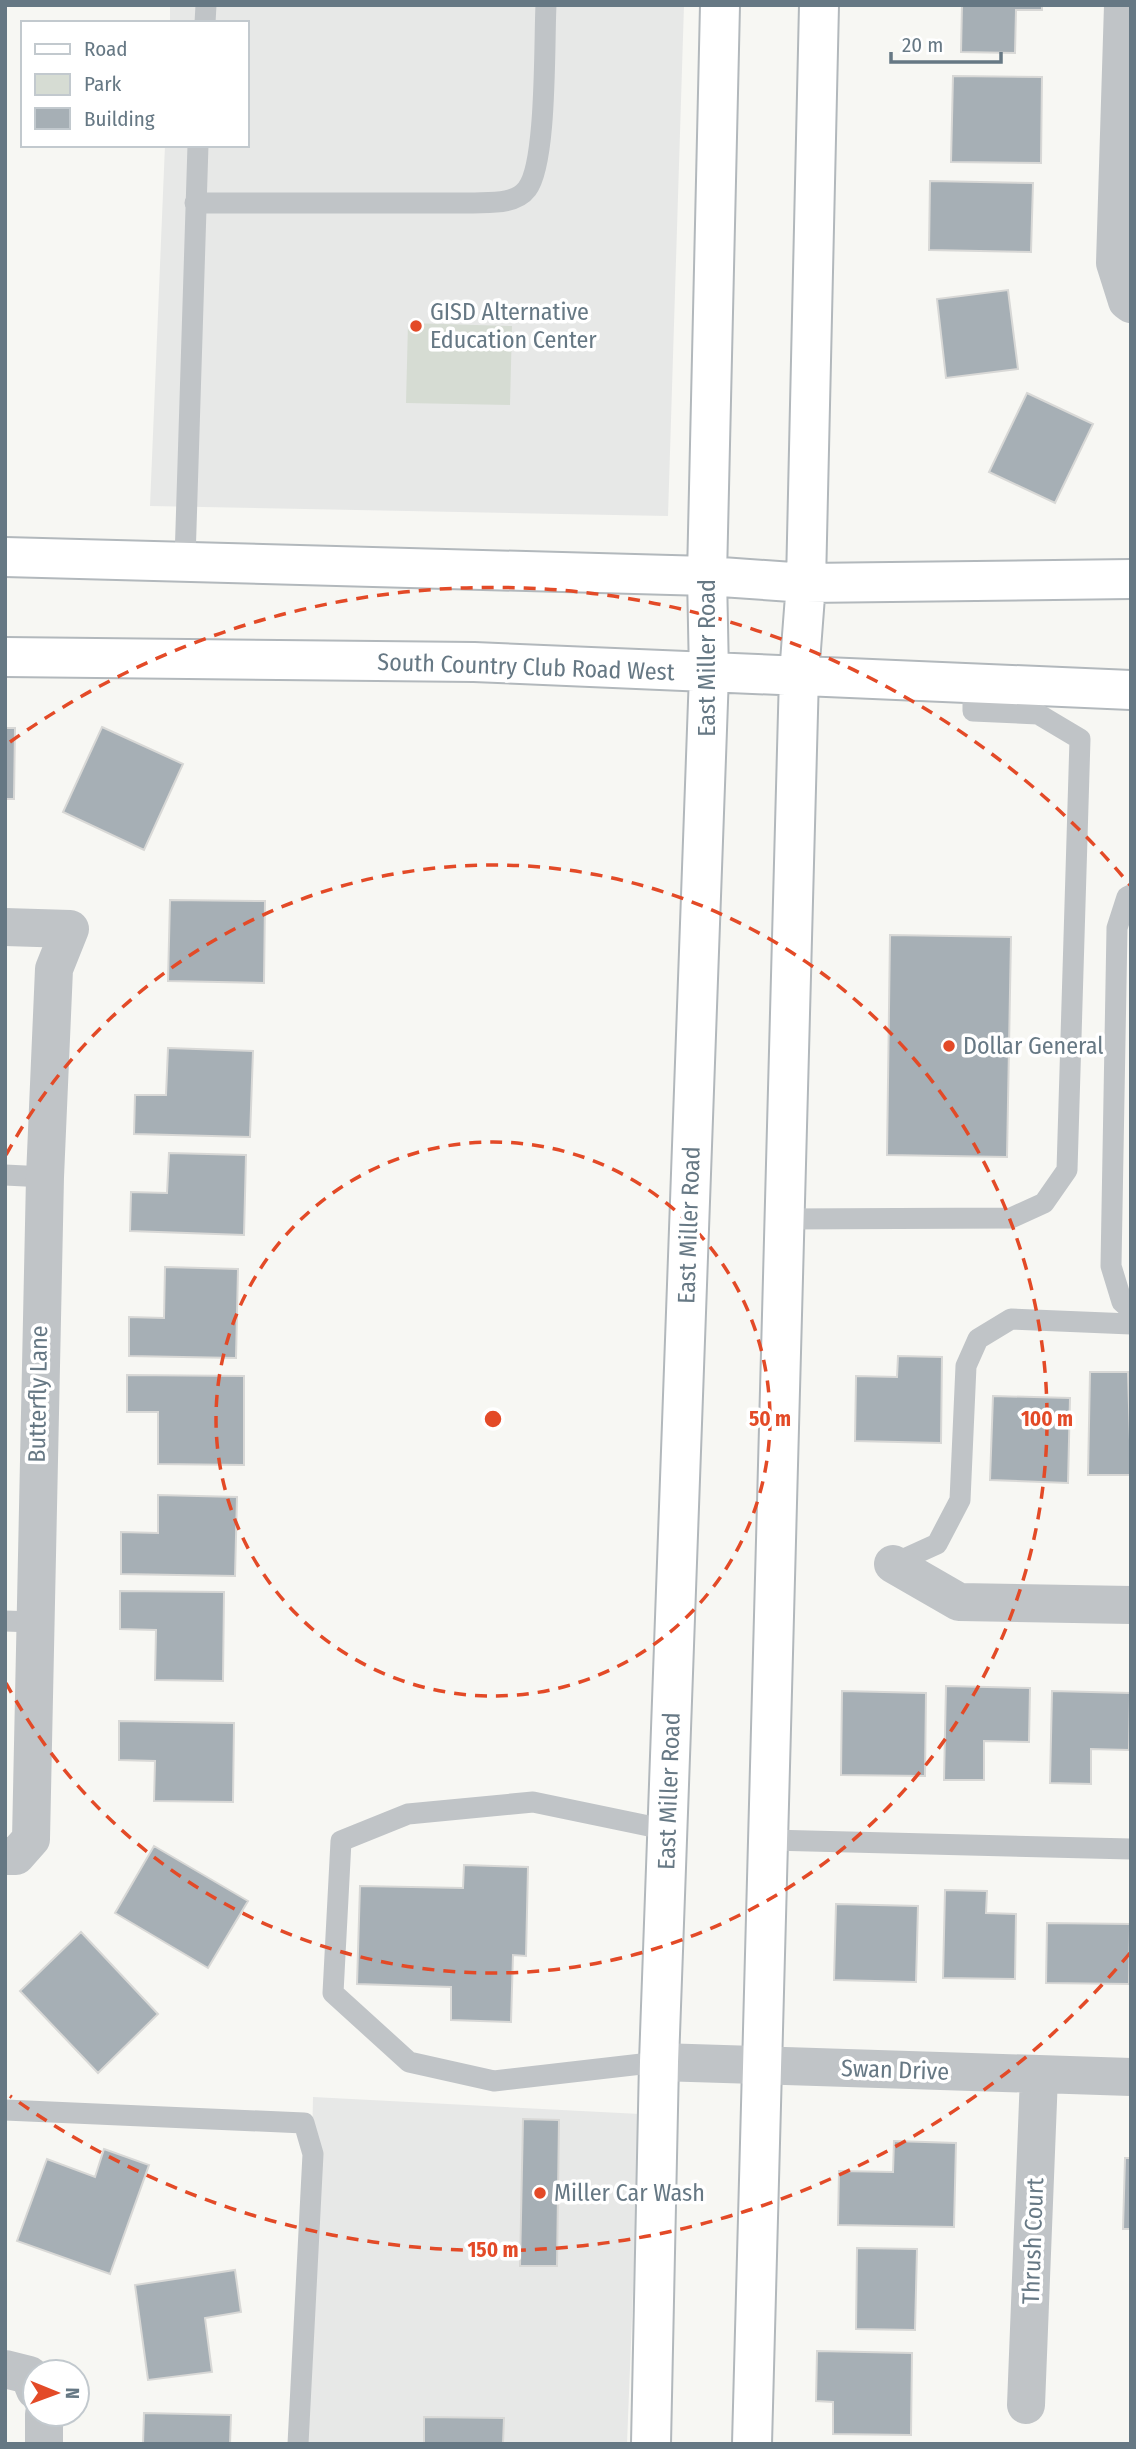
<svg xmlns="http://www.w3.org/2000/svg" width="1136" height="2449" font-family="'Fira Sans Condensed',sans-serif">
	<rect width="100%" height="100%" fill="#f7f7f3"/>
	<path fill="#e7e8e7" d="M170 5H684L668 516 150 506 165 145H247V23H170Z
		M313 2097 640 2114 627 2444H306Z"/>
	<path fill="#d6dcd3" d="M408 323 512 326 510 405 406 403Z"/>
	<path fill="#a6afb5" stroke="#d8d8d6" stroke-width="2" d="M962 5H1042V10H1016L1015 53 961 52Z
		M953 76 1042 77 1041 163 951 162Z
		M930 181 1033 183 1031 252 929 250Z
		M1008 290 1018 369 946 378 937 299Z
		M1027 393 1093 424 1055 503 989 472Z
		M102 727 183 764 144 850 63 812Z
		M5 728H15L14 799H5Z
		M170 900 265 901 264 983 168 981Z
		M890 935 1011 937 1007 1157 887 1155Z
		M168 1048 253 1051 250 1137 134 1134 135 1095H166Z
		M169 1153 246 1155 244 1235 130 1231 131 1192 167 1193Z
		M165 1267 238 1269 236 1358 129 1356V1317L164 1318Z
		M898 1356 942 1357 941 1443 855 1441 856 1376 897 1377Z
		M1090 1372H1128L1131 1475H1088Z
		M127 1375 244 1376V1465L158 1464V1412H127Z
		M993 1396 1070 1398 1068 1483 990 1480Z
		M158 1495 237 1497 235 1576 121 1574V1532L158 1533Z
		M120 1591 224 1592 223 1681 155 1680 156 1630 120 1629Z
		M946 1686 1030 1688 1029 1742 984 1741V1780H944Z
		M842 1691 926 1693 925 1776 841 1775Z
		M1052 1691 1130 1693 1129 1750 1091 1749V1784L1050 1783Z
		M119 1721 234 1723 233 1802 154 1801 155 1761 119 1760Z
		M154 1846 248 1901 208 1968 115 1913Z
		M464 1865 528 1867 526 1956 513 1955 511 2022 451 2020V1987L357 1984 360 1886 463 1888Z
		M945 1890 987 1891 986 1913 1016 1914 1015 1979 943 1978Z
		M836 1904 918 1906 916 1982 834 1980Z
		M1047 1923 1130 1924 1129 1984 1046 1983Z
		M81 1932 158 2014 98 2073 20 1991Z
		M523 2119 559 2120 557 2266H520Z
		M894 2141 956 2143 954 2227 838 2225 839 2171 893 2172Z
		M104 2149 149 2165 110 2274 17 2241 47 2159 95 2177Z
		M1125 2158H1131V2229H1123Z
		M857 2248 917 2249 915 2330 856 2329Z
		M235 2270 241 2312 205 2318 212 2372 148 2380 135 2285Z
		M817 2351 912 2353 911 2435 833 2434V2402L816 2401Z
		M144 2413 231 2415 230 2444H143Z
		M424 2417 504 2418 503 2444H424Z"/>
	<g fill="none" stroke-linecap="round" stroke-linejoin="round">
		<defs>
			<path id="secondary" d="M5 557 707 576 806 583 1131 579
				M5 657 474 662 1131 690
				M651 2444 659 2062 709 674 707 576 720 5
				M752 2444 799 675 806 583 819 5"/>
		</defs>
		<use href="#secondary" stroke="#b2b8bc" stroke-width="42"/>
		<path stroke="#c0c4c7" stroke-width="21" d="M205 23 206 5
			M195 203H471C488 202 515 205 527 189 547 164 544 42 546 5
			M185 560 198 145
			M1131 895 1127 897 1117 928 1111 1266 1122 1302 1131 1310
			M5 1175 45 1177
			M785 1219 1011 1218 1044 1203 1067 1170 1080 739 1038 714 973 711V683
			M893 1564 937 1544 960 1500 966 1366 978 1339 1011 1319 1131 1324
			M5 1621 34 1622
			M770 1840 1131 1849
			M659 2062 494 2081 409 2062 333 1993 341 1841 408 1814 533 1802 668 1830
			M5 2110 304 2123 313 2154 298 2444"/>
		<path stroke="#c0c4c7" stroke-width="38" d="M1123 5 1115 263 1127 301 1131 304
			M5 927 70 929 54 969 45 1177 31 1839 16 1856H5
			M893 1564 959 1602 1131 1605
			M659 2062 1131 2077
			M5 2369 29 2375 35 2390
			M1026 2405 1039 2076
			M44 2414V2444"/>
		<use href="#secondary" stroke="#fff" stroke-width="38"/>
	</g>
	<g fill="none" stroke="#e34a27" stroke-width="3.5" stroke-dasharray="12 9">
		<circle cx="493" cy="1419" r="277"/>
		<path d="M6 1155A554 554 0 1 1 6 1683"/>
		<path d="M1130 1953A831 831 0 0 1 10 2096M10 742A831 831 0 0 1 1130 885"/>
	</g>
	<g fill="#e34a27" stroke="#fff" stroke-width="2.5">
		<circle cx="416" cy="326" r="7"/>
		<circle cx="949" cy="1046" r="7"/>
		<circle cx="540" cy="2193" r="7"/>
	</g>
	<g text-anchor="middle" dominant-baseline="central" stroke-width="7" stroke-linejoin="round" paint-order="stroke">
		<g font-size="24" fill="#667884" stroke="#fff" text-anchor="start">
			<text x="430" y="312">GISD Alternative<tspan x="430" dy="28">Education Center</tspan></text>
			<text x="963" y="1046">Dollar General</text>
			<text x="554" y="2193">Miller Car Wash</text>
		</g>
		<g font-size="24" fill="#667884" stroke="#fff">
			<text transform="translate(707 658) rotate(-90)">East Miller Road</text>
			<text transform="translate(526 667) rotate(2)">South Country Club Road West</text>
			<text transform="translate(689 1225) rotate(-88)">East Miller Road</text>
			<text transform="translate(38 1394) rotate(-89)">Butterfly Lane</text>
			<text transform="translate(669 1791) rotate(-88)">East Miller Road</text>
			<text transform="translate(895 2070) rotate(2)">Swan Drive</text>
			<text transform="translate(1033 2241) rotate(-88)">Thrush Court</text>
		</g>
	</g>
	<circle cx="493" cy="1419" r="10" fill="#e34a27" stroke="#fff" stroke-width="3.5"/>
	<g font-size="21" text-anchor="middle" font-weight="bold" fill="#e34a27" stroke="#fff" stroke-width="7" stroke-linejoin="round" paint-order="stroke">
		<text x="770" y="1426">50 m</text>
		<text x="1047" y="1426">100 m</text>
		<text x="493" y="2257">150 m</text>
	</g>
	<rect width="1136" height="2449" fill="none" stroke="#667884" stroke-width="14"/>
	<rect x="21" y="21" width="228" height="126" fill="#ffffff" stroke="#c2c9ce" stroke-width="2"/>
	<rect x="35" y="44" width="35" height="10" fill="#ffffff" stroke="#c2c9ce" stroke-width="2"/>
	<text x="84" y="56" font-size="21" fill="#667884">Road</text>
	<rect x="35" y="74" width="35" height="21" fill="#d6dcd3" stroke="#c2c9ce" stroke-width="2"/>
	<text x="84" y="91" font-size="21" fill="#667884">Park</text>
	<rect x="35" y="108" width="35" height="21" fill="#a6afb5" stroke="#c2c9ce" stroke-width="2"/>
	<text x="84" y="126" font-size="21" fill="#667884">Building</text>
	<g transform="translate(56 2393) rotate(91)"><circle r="33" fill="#ffffff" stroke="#c2c9ce" stroke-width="2"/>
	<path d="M0-5L12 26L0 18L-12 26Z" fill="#e34a27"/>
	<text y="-10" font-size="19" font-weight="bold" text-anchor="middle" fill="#667884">N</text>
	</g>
	<path d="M891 52v10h110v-10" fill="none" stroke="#667884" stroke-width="3.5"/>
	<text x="902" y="52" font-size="21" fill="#667884" stroke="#ffffff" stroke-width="5" paint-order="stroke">20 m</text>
</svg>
